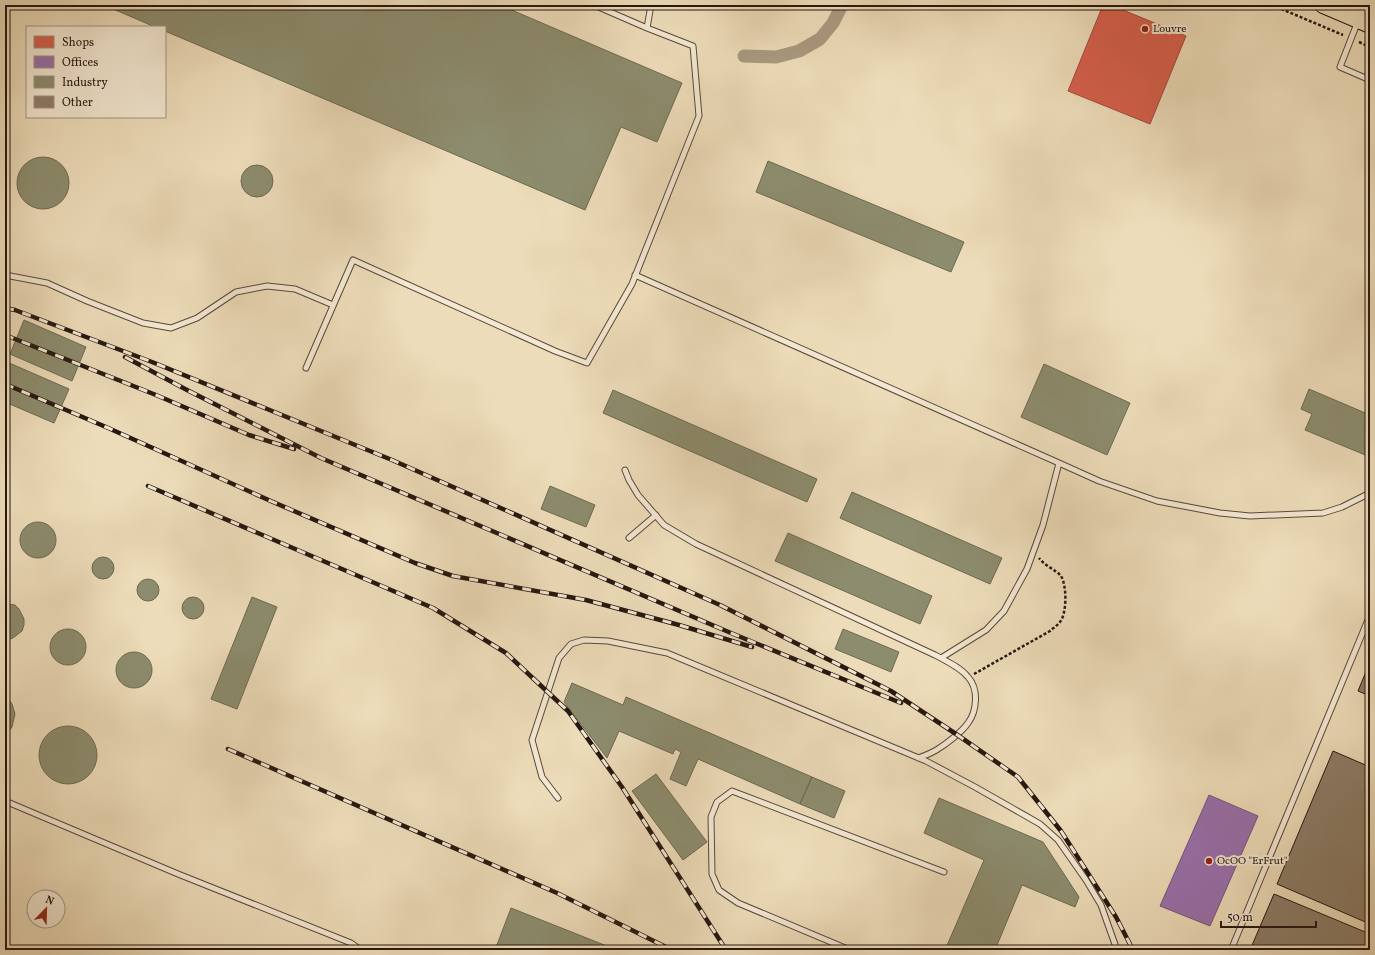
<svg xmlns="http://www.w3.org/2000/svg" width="1375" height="955" font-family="Vollkorn,serif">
	<rect width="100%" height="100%" fill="#eddcb9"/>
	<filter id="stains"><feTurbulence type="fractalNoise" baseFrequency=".005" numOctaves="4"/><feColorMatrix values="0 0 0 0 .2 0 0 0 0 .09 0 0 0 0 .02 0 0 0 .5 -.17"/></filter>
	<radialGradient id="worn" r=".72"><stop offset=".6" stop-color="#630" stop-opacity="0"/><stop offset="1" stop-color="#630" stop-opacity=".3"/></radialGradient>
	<path fill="#d6604d" stroke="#a14a3b" d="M1103 5H1111L1186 36 1150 124 1068 91Z"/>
	<path fill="#9970ab" stroke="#76557d" d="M1209 795 1258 816 1210 926 1160 906Z"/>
	<path fill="#8c8c6e" stroke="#6d6952" d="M104 5H500L682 83 657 142 621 127 585 210 165 31V27H155Z
		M17 183a26 26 0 1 1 52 0a26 26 0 1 1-52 0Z
		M768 161 964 242 951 272 756 192Z
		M241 181a16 16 0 1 1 32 0a16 16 0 1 1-32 0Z
		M24 320 86 347 72 381 10 354Z
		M7 362 69 389 54 423 5 402V366Z
		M1044 364 1130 403 1107 455 1021 417Z
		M1309 389 1370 415V457L1305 430 1312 414 1301 409Z
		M613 390 817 479 807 502 603 413Z
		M550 486 595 505 586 527 541 509Z
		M852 492 1002 558 990 584 840 518Z
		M20 540a18 18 0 1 1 36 0a18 18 0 1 1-36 0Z
		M788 533 932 596 920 624 775 561Z
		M92 568a11 11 0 1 1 22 0a11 11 0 1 1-22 0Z
		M137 590a11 11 0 1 1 22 0a11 11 0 1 1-22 0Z
		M182 608a11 11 0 1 1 22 0a11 11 0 1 1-22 0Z
		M252 597 277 607 237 709 211 699Z
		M5 604 15 605 19 609 24 619V625L22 631 13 638 7 640 5 639Z
		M843 629 899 652 891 672 835 649Z
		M50 647a18 18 0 1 1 36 0a18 18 0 1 1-36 0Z
		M116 670a18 18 0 1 1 36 0a18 18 0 1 1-36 0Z
		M572 683 623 705 626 697 812 777 800 804 698 759 686 786 670 779 681 752 675 749 673 754 619 731 607 758 564 702Z
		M5 694 12 704 15 714 12 727 5 737Z
		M39 755a29 29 0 1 1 58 0a29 29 0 1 1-58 0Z
		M656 774 707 842 683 860 632 791Z
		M812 777 845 791 834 818 800 804Z
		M939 798 1043 842 1079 897 1075 907 1022 885 995 950H945L984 860 924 833Z
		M511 908 617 950H495Z"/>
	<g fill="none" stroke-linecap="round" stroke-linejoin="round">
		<path stroke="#a99980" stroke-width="13" d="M744 56 776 57 799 51 820 39 833 23 842 5"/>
	</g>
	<path fill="#8d7d68" stroke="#261711" d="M1370 662V696L1358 691Z
		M1333 751 1370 767V924L1277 884Z
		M1274 894 1370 934V950H1250Z"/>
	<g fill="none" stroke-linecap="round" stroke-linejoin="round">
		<defs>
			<path id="service" d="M1358 21 1340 67 1370 80
				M647 28 651 5
				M5 275 47 283 87 301 143 323 171 328 197 318 236 292 267 286 295 289 333 305
				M635 275 1059 463
				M306 368 353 260 555 351 587 363 632 284 699 116 693 46 647 28 594 5
				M625 470 629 480 638 495 664 525 696 544 935 655C946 661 960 667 968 677 979 689 977 711 968 723 962 732 946 744 938 749 932 753 924 756 918 758
				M629 538 656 515
				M941 658 986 630 1004 611 1027 569 1043 525 1059 463 1099 481 1157 501 1220 513 1250 516 1323 513 1342 507 1370 493
				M558 798 542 777 532 740 559 658 571 644 584 640 608 641 667 653 926 761 975 787 1040 824 1058 840 1086 880 1101 905 1117 950
				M5 801 178 874 351 943 361 950
				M850 950 738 903 719 890 712 874 711 817 717 802 732 791 944 872
				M1231 950 1370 615"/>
			<path id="primary" d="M1323 5 1370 25
				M1359 20 1365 5"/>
		</defs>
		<use href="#service" stroke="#58483b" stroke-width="7"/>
		<use href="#primary" stroke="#261711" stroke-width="18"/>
		<path stroke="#261711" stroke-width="2.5" stroke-dasharray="3 2" stroke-linecap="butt" d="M1272 5 1343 35
			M1359 42 1370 47
			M974 674 1050 631C1053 628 1057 626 1060 622 1067 613 1067 586 1061 576 1056 570 1045 566 1039 558"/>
		<use href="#service" stroke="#f3e8d2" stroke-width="5"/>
		<use href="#primary" stroke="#eddcb9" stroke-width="16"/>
		<defs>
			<path id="rail" d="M5 308 15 310 152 362 392 460 720 605 891 691 956 734 1018 777 1061 831 1116 917 1133 950
				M5 335 156 395 249 435 294 449
				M125 357 187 390 321 458 731 633 901 703
				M5 384 106 427 273 502 415 563 453 576 586 600 679 625 752 647
				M148 486 433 608 506 653 568 711 622 787 726 950
				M228 749 557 893 672 950"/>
		</defs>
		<use href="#rail" stroke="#261711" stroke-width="4.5"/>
		<use href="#rail" stroke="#f3e8d2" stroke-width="3" stroke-dasharray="9" stroke-linecap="butt"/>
	</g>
	<g fill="#8f2418" stroke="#f3e8d2" stroke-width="1.5">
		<circle cx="1145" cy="29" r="4"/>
		<circle cx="1209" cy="861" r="4"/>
	</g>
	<g text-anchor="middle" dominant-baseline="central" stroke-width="4" stroke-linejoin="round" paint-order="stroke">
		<g font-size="11" fill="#261711" stroke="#f3e8d2" text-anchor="start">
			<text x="1153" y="29">Louvre</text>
			<text x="1217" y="861">ОсОО "ErFrut"</text>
		</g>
	</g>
	<rect width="1375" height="955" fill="none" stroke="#eddcb9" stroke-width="20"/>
	<rect x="6" y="6" width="1363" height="943" fill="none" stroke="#261711" stroke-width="2"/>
	<rect x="10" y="10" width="1355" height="935" fill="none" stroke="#261711"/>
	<rect x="26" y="26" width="140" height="92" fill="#f3e8d2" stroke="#a19485"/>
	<rect x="34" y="36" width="20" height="12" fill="#d6604d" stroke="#a19485"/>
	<text x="62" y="46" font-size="12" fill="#261711">Shops</text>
	<rect x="34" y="56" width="20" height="12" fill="#9970ab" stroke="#a19485"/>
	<text x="62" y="66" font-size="12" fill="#261711">Offices</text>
	<rect x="34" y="76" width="20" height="12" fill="#8c8c6e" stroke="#a19485"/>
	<text x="62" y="86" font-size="12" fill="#261711">Industry</text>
	<rect x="34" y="96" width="20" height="12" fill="#8d7d68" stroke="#a19485"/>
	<text x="62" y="106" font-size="12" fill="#261711">Other</text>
	<g transform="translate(46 909) rotate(23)"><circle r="19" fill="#f3e8d2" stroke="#a19485"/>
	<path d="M0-3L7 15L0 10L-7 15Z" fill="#8f2418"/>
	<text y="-6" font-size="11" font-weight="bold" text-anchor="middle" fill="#261711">N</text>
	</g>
	<path d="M1221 921v6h95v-6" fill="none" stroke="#261711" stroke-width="2"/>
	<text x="1227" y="921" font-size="12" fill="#261711" stroke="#f3e8d2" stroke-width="3" paint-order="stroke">50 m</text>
	<rect width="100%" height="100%" filter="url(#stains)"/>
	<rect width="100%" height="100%" fill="url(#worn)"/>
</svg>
